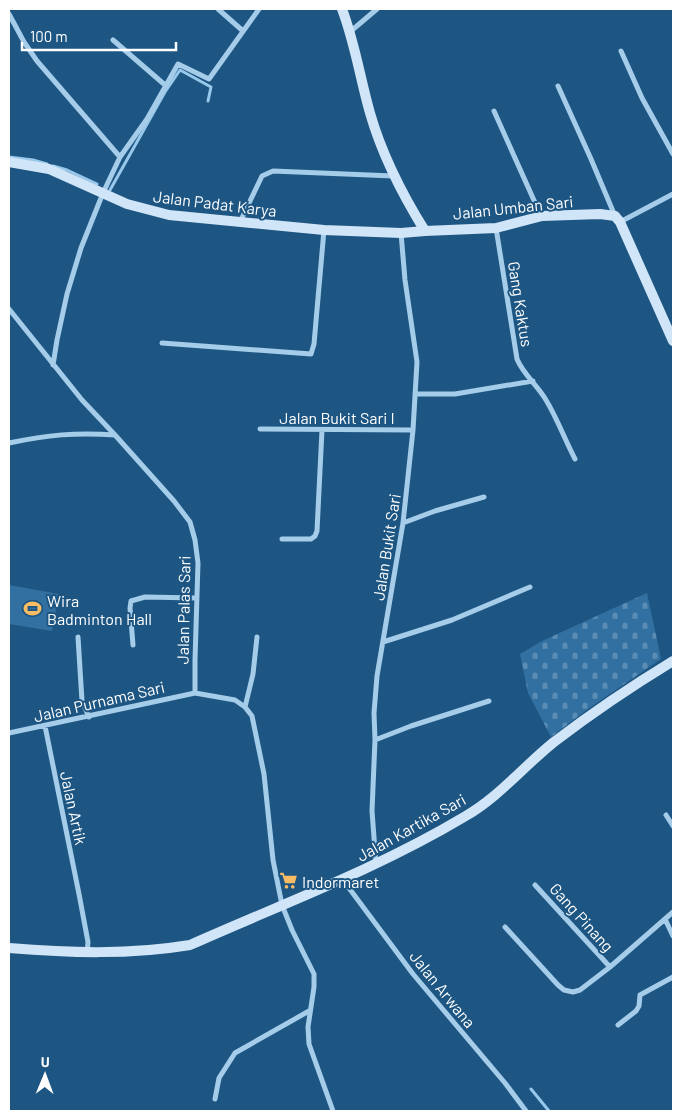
<svg xmlns="http://www.w3.org/2000/svg" width="682" height="1120" font-family="Barlow,sans-serif">
	<defs>
		<pattern id="cemetery-stones" width="16" height="16" patternUnits="userSpaceOnUse" patternTransform="scale(1.25)"><rect width="16" height="16" fill="#3270a1"/><path d="M2 7V4a2 2 0 0 1 4 0v3zM10 15v-3a2 2 0 0 1 4 0v3z" fill="#5b8db4"/></pattern>
	</defs>
	<rect width="100%" height="100%" fill="#1e5683"/>
	<path fill="#3270a1" d="M9 585 59 594 52 631 9 624Z"/>
	<path fill="url(#cemetery-stones)" d="M647 593 661 659 588 709 551 737 528 693 520 654 542 641Z"/>
	<g fill="none" stroke-linecap="round" stroke-linejoin="round">
		<path stroke="#98c8eb" stroke-width="3" d="M9 157 33 160 47 164
			M53 166 67 170 97 184
			M110 190 165 92 180 70 211 87 208 101
			M531 1089 549 1111"/>
		<path stroke="#a5cce9" stroke-width="5" d="M218 9 243 31
			M9 14 24 42 37 61 120 157
			M351 31 377 9
			M113 40 165 85
			M621 51 642 98 673 154
			M558 86 591 159 615 216
			M494 111 541 216
			M240 222 262 176 273 171 393 176
			M620 222 673 194
			M496 228 517 359C523 374 538 386 546 400 557 418 565 440 575 459
			M9 309 82 400 115 435 174 501 190 522 195 540 198 563 195 660V693
			M162 343 311 354 314 344 324 230
			M53 365 57 340 67 294 81 248 103 193 120 157 147 119 178 64 209 79 259 9
			M415 394H455L533 381
			M260 429 413 430
			M9 443C47 435 76 432 115 435
			M403 523 435 511 484 497
			M282 539H311L315 536 317 531 322 430
			M78 637 82 701 89 717
			M383 642 452 620 530 587
			M133 645 130 608 131 601 145 597 196 598
			M245 707 253 674 257 637
			M45 726 79 894 88 942 87 953
			M9 733 195 693 235 700 245 707 252 716 264 774 273 860 282 905 292 930 314 974V987L308 1027 309 1044 333 1111
			M375 740 411 726 489 701
			M666 815 673 826
			M376 864 372 811 375 740 374 713 377 676 403 523 413 430 417 362 405 280 401 233
			M343 880 413 974 505 1083 526 1111
			M535 885 610 967
			M665 919 673 936
			M505 927 558 985 564 990 573 992 580 990 610 967 673 912
			M618 1025 636 1011 639 1006 640 995 673 977
			M215 1099 219 1078 235 1053 309 1011"/>
		<path stroke="#d0e5f7" stroke-width="10" d="M342 9C355 43 360 78 370 113 382 155 402 194 425 231L496 228 542 216 600 214 615 216 620 222 673 341
			M9 162 49 169 127 204 169 215 324 230 401 233 425 231
			M9 948C69 953 130 955 190 945 282 904 377 869 464 817 498 798 524 766 554 742 592 713 632 686 673 661"/>
	</g>
	<defs>
		<symbol id="stadium-bare" viewBox="-9 -9 18 18"><path d="M0-5a6.5 5 0 1 0 0 10a6.5 5 0 1 0 0-10ZM-3.5-1.8h7v3.6h-7Z" fill="#f8bc64" stroke="#1e5683" stroke-width="2.5" paint-order="stroke"/></symbol>
		<symbol id="supermarket-bare" viewBox="-9 -9 18 18"><path d="M-6-5.5h2.5l.6 2H6L4.5 2H-2.5L-4.4-4H-6ZM-1.5 3.2a1.3 1.3 0 1 0 .1 0ZM3 3.2a1.3 1.3 0 1 0 .1 0Z" fill="#f8bc64" stroke="#1e5683" stroke-width="2.5" paint-order="stroke"/></symbol>
	</defs>
	<g fill-rule="evenodd">
		<use href="#stadium-bare" x="20" y="596" width="25" height="25"/>
		<use href="#supermarket-bare" x="276" y="868" width="25" height="25"/>
	</g>
	<g text-anchor="middle" dominant-baseline="central" stroke-width="4" stroke-linejoin="round" paint-order="stroke">
		<g font-size="16" fill="#fff" stroke="#1e5683">
			<text transform="translate(215 203) rotate(7)">Jalan Padat Karya</text>
			<text transform="translate(513 207) rotate(-6)">Jalan Umban Sari</text>
			<text transform="translate(521 304) rotate(81)">Gang Kaktus</text>
			<text x="337" y="417">Jalan Bukit Sari I</text>
			<text transform="translate(386 547) rotate(-81)">Jalan Bukit Sari</text>
			<text transform="translate(183 610) rotate(-89)">Jalan Palas Sari</text>
			<text transform="translate(99 701) rotate(-13)">Jalan Purnama Sari</text>
			<text transform="translate(74 808) rotate(78)">Jalan Artik</text>
			<text transform="translate(411 827) rotate(-29)">Jalan Kartika Sari</text>
			<text transform="translate(582 917) rotate(48)">Gang Pinang</text>
			<text transform="translate(443 989) rotate(51)">Jalan Arwana</text>
		</g>
		<g font-size="16" fill="#fff" stroke="#1e5683" text-anchor="start">
			<text x="47" y="600">Wira<tspan x="47" dy="18">Badminton Hall</tspan></text>
			<text x="302" y="881">Indormaret</text>
		</g>
	</g>
	<rect width="682" height="1120" fill="none" stroke="#ffffff" stroke-width="20"/>
	<g transform="translate(45 1075) rotate(1)" stroke="#1e5683" stroke-width="4" paint-order="stroke">
	<path d="M0-4L9 19L0 12L-9 19Z" fill="#ffffff"/>
	<text y="-8" font-size="14" font-weight="bold" text-anchor="middle" fill="#ffffff">U</text>
	</g>
	<path d="M22 42v8h154v-8" fill="none" stroke="#ffffff" stroke-width="2.5"/>
	<text x="30" y="42" font-size="15" fill="#ffffff" stroke="#1e5683" stroke-width="4" paint-order="stroke">100 m</text>
</svg>
